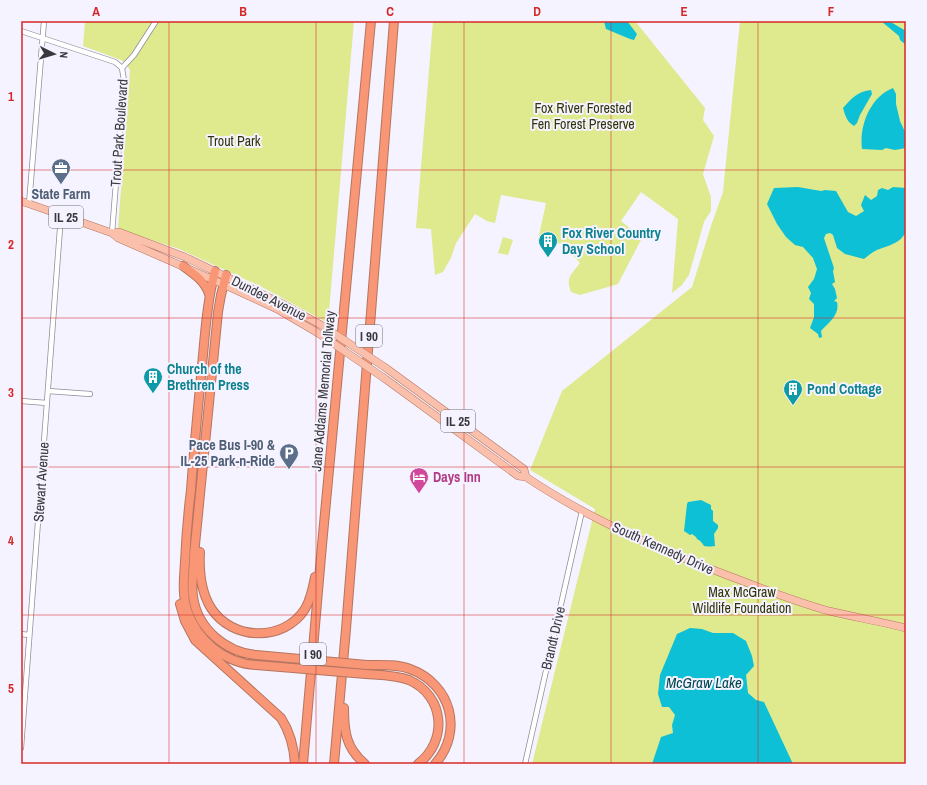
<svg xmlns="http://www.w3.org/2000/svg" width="927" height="785" font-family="'Archivo Narrow',sans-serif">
	<rect width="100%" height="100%" fill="#f5f3ff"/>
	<path fill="#dfe98e" d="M85 21H354L328 323 260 286 179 249 118 229 130 70 125 63 121 60 83 46Z
		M433 21H635L705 108 703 120 714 136 703 174 711 197V211L704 222 689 275 682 285 672 293 678 219 641 192 621 221 642 238 618 284 580 295 571 292C565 277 572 274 580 263L563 244 538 240 546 203 501 195 495 223 487 221 475 214 456 243 451 258 443 272 435 275 431 229 416 228Z
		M740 21H906V764H532L595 509 530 470 562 391 692 287 711 226 723 192Z
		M503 237 513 240 508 255 498 253Z"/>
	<path fill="#0dc0d6" d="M604 21H627L637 34 634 40 630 39 606 29Z
		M881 21H889L906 31V45L900 40 899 36Z
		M893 88 896 94V104L900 121 906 134V148L895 150 886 148 882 150 862 149C859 126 870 97 893 88Z
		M871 90 872 94 860 115 857 123 854 126C847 122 845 115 843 108 851 99 858 91 871 90Z
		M798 187 821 191 825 190 836 191 848 212 856 216 864 211 861 205 865 195 871 200 877 196 878 190 882 188 888 190 893 187 906 188V231C902 243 887 246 877 250 872 252 868 256 864 259L845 254 837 248 833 235 830 233 826 234 824 238 834 268 833 271 835 282 832 284 835 289 837 298 834 301 837 302C840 315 829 322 821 331L822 337 819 338 818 334 810 328 814 317V304L809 299 811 293 808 287 814 279 817 269 813 258 803 247 795 245 786 237 777 224 767 204 774 188Z
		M701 500 711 505V509L713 511V521L718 525V528L714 534 715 546C698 548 707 544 697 539L696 537 692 534 690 535 684 531 687 504 688 502Z
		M690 628 702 629 713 633H733L746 641 752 656 754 666 746 675 748 693 756 700 764 702 793 764H652L661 737 673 733 672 725 675 715 669 707H662L658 694 660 675 677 634Z"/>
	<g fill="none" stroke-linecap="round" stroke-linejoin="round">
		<defs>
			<path id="minor" d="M21 31 115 62 122 68
				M29 204 44 21
				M112 233 124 81 122 68 134 55 156 21
				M48 391 90 394
				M21 401 47 403
				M21 634 29 635
				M21 748 61 215
				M525 764 582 511"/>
			<path id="primary" d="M21 201 112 233 118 238 223 284 277 309 318 333
				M112 233 119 232 185 257 281 303 323 326
				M386 368 524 469 526 477
				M384 378 518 476 526 477C587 518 655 548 724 574 758 587 793 601 829 611 855 617 881 622 906 628"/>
			<path id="motorway" d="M183 266C194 274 205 281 209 294
				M215 271C207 302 205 334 202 366 198 407 194 448 191 490 188 514 186 538 185 562 184 578 182 594 187 610 197 640 224 663 256 665
				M226 275 221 295 218 312 194 555C194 569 191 583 193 596 197 628 225 652 256 655
				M200 552C199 571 201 592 211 608 232 641 284 642 305 609 311 599 313 587 315 577
				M180 604 185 621 195 640 281 718C290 732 294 747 295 764
				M367 665C381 665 397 664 410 669 451 684 464 731 435 764
				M366 674C380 675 396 675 409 680 445 696 448 741 418 764
				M344 708C344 732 346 748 365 764
				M303 764 322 545 371 21
				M334 764 346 629 394 21"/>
		</defs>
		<use href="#minor" stroke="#8f8e98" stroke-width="6"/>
		<use href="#primary" stroke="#b67561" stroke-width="8"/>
		<use href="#motorway" stroke="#b67561" stroke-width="10"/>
		<use href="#minor" stroke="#fff" stroke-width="4.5"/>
		<use href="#primary" stroke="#fbc0ac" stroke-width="7"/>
		<use href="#motorway" stroke="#f99675" stroke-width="8"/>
		<defs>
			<path id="primary-bridge" d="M323 326 386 368
				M318 333 384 378"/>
			<path id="motorway-bridge" d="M256 655 367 665
				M256 665 366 674"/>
		</defs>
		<use href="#primary-bridge" stroke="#b67561" stroke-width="8" stroke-linecap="butt"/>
		<use href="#motorway-bridge" stroke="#b67561" stroke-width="10" stroke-linecap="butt"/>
		<use href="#primary-bridge" stroke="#fbc0ac" stroke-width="7"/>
		<use href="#motorway-bridge" stroke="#f99675" stroke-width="8"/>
	</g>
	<path fill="none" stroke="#d62828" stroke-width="1" stroke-opacity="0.55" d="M169 21V764M316 21V764M464 21V764M611 21V764M758 21V764M21 170H906M21 318H906M21 467H906M21 615H906"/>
	<defs>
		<symbol id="office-pin" viewBox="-11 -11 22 30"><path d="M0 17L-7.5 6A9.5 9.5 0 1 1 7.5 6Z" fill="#5c6f8a" stroke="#f5f3ff"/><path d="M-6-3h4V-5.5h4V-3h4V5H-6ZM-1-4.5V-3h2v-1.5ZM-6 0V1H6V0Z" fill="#fff"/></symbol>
		<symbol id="building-pin" viewBox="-11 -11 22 30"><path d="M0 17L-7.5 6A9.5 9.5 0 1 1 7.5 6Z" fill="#0f9aa8" stroke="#f5f3ff"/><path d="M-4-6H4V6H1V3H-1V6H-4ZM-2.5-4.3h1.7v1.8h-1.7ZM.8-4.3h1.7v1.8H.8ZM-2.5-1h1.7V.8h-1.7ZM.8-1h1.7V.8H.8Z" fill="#fff"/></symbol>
		<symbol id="parking-pin" viewBox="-11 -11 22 30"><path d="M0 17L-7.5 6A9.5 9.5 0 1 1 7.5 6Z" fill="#5c6f8a" stroke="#f5f3ff"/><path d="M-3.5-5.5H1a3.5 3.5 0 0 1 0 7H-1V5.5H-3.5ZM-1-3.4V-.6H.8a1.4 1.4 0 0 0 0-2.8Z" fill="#fff"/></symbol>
		<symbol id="hotel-pin" viewBox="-11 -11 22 30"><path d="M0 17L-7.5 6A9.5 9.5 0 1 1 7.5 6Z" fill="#d1479c" stroke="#f5f3ff"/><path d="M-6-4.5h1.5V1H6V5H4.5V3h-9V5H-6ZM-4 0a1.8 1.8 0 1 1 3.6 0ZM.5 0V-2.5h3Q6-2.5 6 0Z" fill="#fff"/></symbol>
	</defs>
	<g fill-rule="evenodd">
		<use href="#office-pin" x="50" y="157" width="22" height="30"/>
		<use href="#building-pin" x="537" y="230" width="22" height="30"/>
		<use href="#building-pin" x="142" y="366" width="22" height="30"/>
		<use href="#building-pin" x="782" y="378" width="22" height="30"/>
		<use href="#parking-pin" x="278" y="442" width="22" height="30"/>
		<use href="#hotel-pin" x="408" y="466" width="22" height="30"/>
	</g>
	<g text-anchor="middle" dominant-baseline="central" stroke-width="4" stroke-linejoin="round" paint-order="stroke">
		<g fill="#f5f3ff" stroke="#717077" stroke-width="1">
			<rect x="49" y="206" width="34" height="22" rx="3"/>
			<rect x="356" y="325" width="26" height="22" rx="3"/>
			<rect x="441" y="410" width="34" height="22" rx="3"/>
			<rect x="300" y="643" width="26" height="22" rx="3"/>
		</g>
		<g font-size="13" font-weight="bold" fill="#39383d">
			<text x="66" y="217">IL 25</text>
			<text x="369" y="336">I 90</text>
			<text x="458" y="421">IL 25</text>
			<text x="313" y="654">I 90</text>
		</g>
		<g font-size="14" fill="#313408" stroke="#f5f3ff">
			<text x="583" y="108">Fox River Forested<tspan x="583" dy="16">Fen Forest Preserve</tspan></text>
			<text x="234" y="141">Trout Park</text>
			<text x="742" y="592">Max McGraw<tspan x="742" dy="16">Wildlife Foundation</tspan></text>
		</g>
		<g font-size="14" fill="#39383d" stroke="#f5f3ff">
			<text transform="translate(119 133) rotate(-86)">Trout Park Boulevard</text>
			<text transform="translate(269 298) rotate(27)">Dundee Avenue</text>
			<text transform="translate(323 391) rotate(-85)">Jane Addams Memorial Tollway</text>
			<text transform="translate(41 482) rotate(-86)">Stewart Avenue</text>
			<text transform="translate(663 548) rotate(24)">South Kennedy Drive</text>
			<text transform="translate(553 638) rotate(-77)">Brandt Drive</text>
		</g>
		<g font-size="14" font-weight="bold" fill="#4e5e75" stroke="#f5f3ff">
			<text x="61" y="194">State Farm</text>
			<text x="275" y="445" text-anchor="end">Pace Bus I-90 &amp;<tspan x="275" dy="16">IL-25 Park-n-Ride</tspan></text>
		</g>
		<g font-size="14" font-weight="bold" fill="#0d838f" stroke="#f5f3ff" text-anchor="start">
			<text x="562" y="233">Fox River Country<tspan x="562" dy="16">Day School</tspan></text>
			<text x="167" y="369">Church of the<tspan x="167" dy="16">Brethren Press</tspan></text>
			<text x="807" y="389">Pond Cottage</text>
		</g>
		<g font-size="14" font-weight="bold" fill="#b23c85" stroke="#f5f3ff" text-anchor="start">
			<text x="433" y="477">Days Inn</text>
		</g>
		<g font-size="15" font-style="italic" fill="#014750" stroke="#f5f3ff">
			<text x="704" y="682">McGraw Lake</text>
		</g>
	</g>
	<rect width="927" height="785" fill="none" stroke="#f5f3ff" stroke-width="44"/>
	<g transform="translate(54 54) rotate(95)" stroke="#f5f3ff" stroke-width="3" paint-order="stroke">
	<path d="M0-3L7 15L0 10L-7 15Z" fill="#39383d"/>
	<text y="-6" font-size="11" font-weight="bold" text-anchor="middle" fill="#39383d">N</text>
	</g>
	<rect x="22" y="22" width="883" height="741" fill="none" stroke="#d62828" stroke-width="1.5"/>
	<g font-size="13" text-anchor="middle" font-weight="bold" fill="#d62828">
		<text x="96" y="16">A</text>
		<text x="243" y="16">B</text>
		<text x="390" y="16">C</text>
		<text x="537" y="16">D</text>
		<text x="684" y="16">E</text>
		<text x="831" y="16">F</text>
		<text x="11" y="101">1</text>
		<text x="11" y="249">2</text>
		<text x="11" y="397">3</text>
		<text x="11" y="545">4</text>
		<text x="11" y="693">5</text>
	</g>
</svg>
